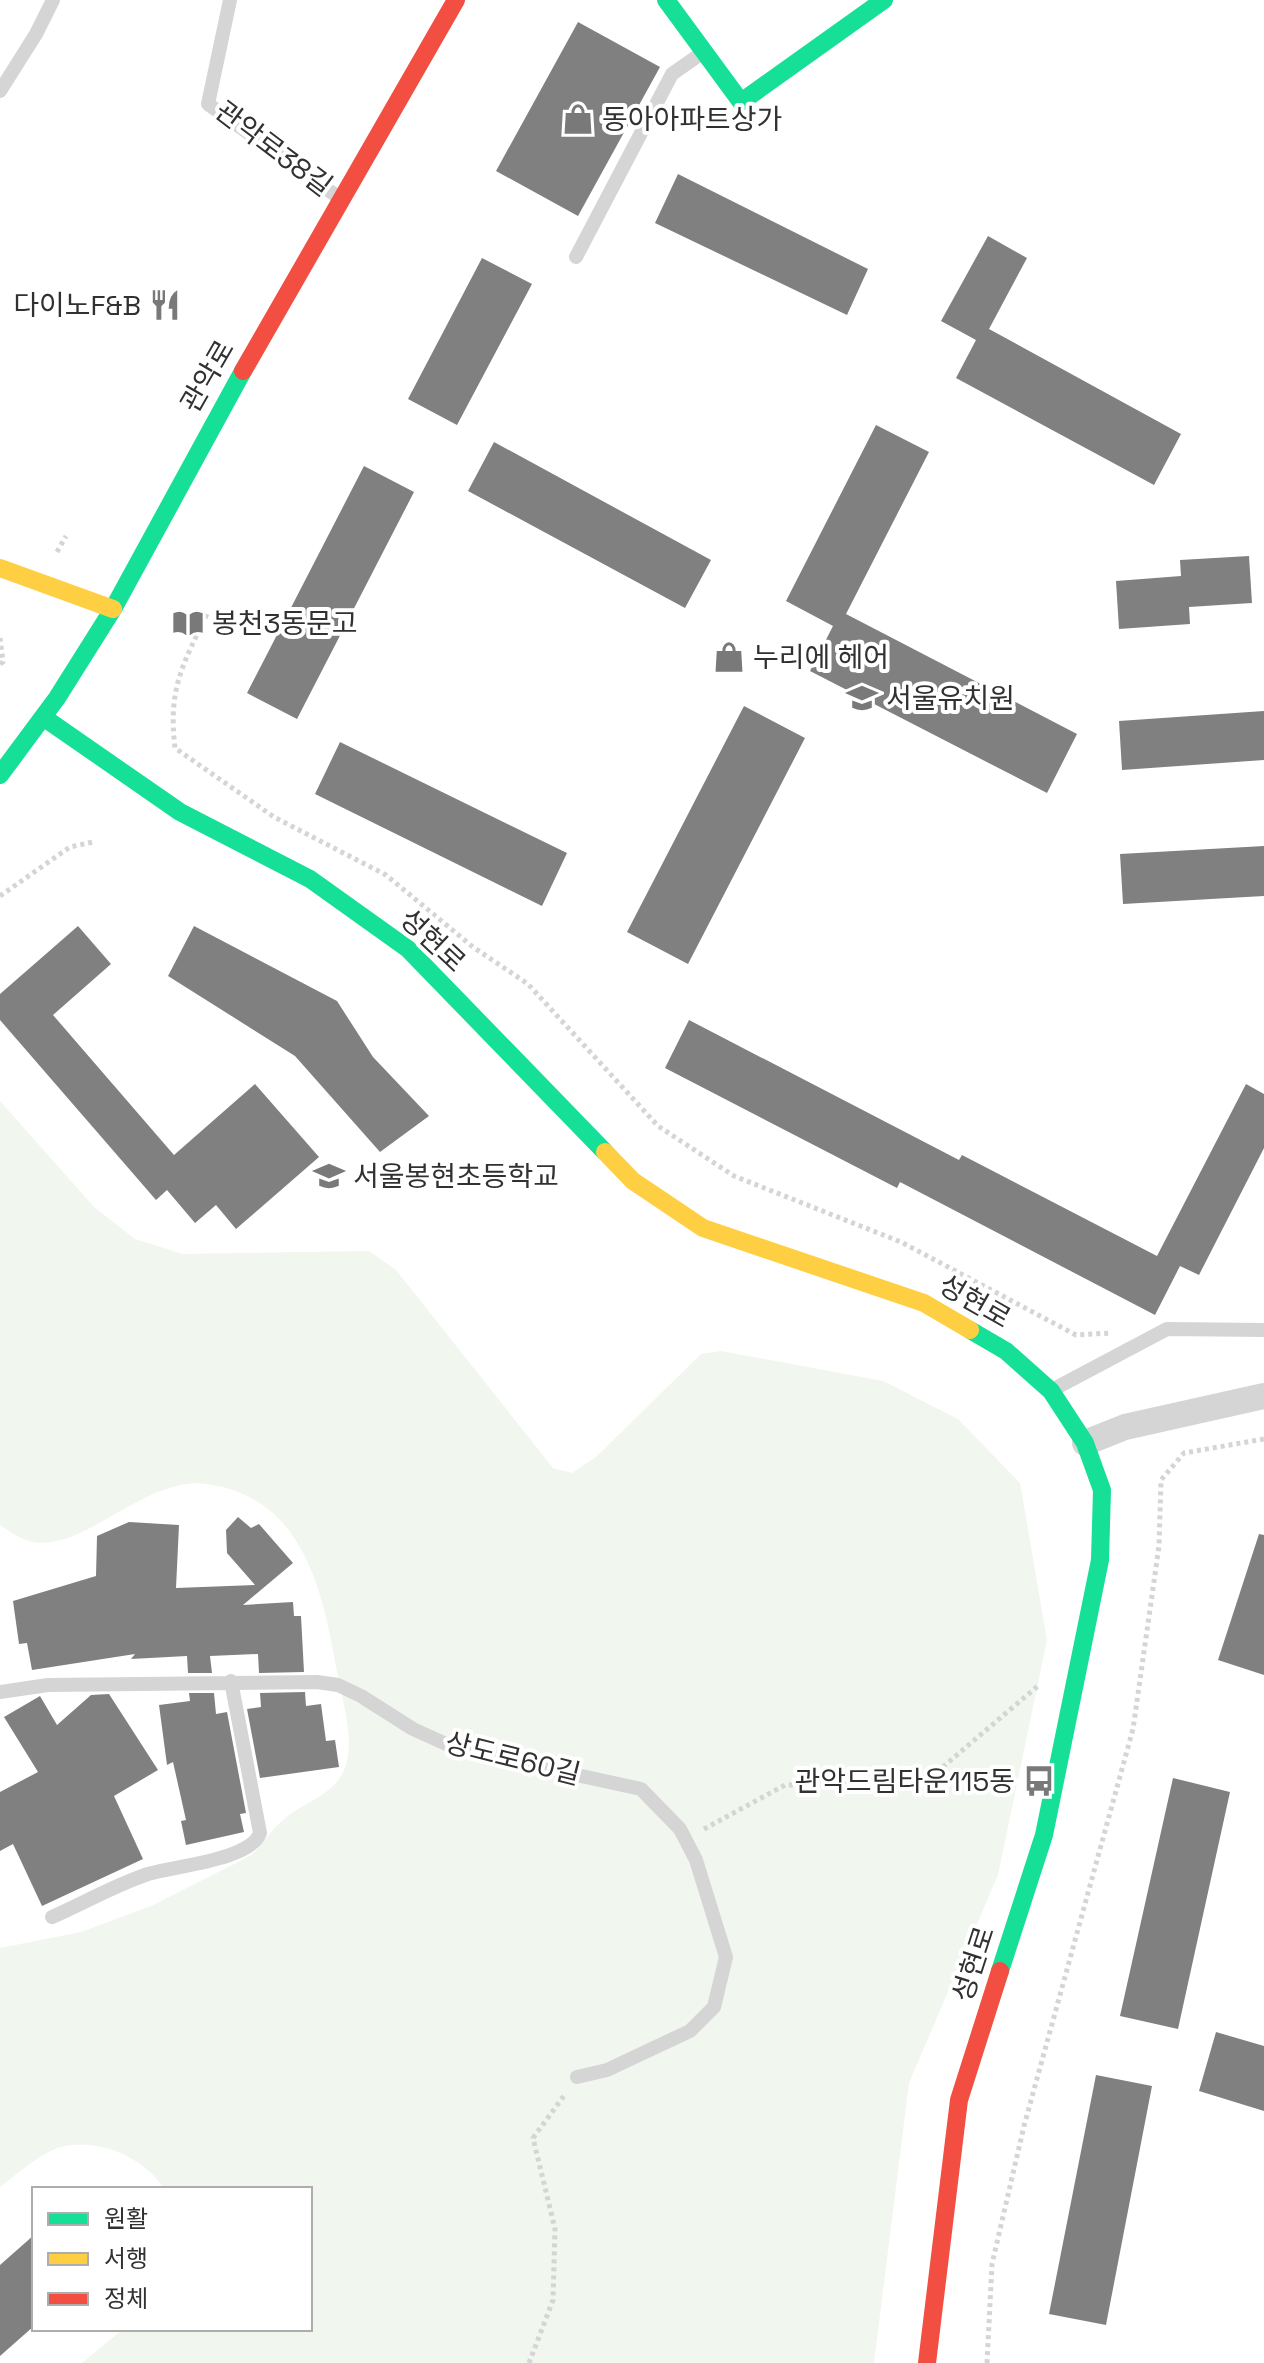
<svg xmlns="http://www.w3.org/2000/svg" width="1264" height="2363" font-family="'Space Grotesk','Noto Sans KR',sans-serif">
	<rect width="100%" height="100%" fill="#fff"/>
	<path fill="#f1f6ee" d="M0 1101 94 1207 135 1239 183 1254 369 1251 396 1270 553 1468 572 1473 596 1457 701 1354 721 1351 883 1381 958 1419 1020 1483 1047 1640 998 1875 909 2083 874 2363H82L123 2329H310V2189H164C142 2153 83 2131 45 2154 29 2163 15 2176 0 2187V1948L81 1932 151 1906 250 1856C263 1845 269 1832 282 1821 304 1800 339 1796 347 1761 353 1735 343 1703 338 1677 323 1594 306 1498 207 1484 143 1475 79 1559 26 1540 17 1537 8 1530 0 1525Z"/>
	<path fill="#808080" d="M578 22 660 67 578 216 496 171Z
		M678 174 868 269 847 315 655 223Z
		M988 236 1027 258 989 329 1181 434 1154 485 956 378 976 340 941 321Z
		M482 258 532 284 457 425 408 399Z
		M876 425 929 452 846 614 1077 734 1047 793 810 671 833 626 786 601Z
		M494 442 711 560 685 608 468 491Z
		M364 466 414 492 297 719 247 693Z
		M1249 556 1252 603 1189 607 1190 624 1119 629 1116 581 1181 576 1180 560Z
		M744 706 805 738 688 964 627 932Z
		M1264 711V760L1122 770 1119 721Z
		M340 742 567 853 542 906 315 794Z
		M1264 846V896L1123 904 1120 854Z
		M78 926 111 964 53 1015 174 1155 255 1084 319 1157 236 1229 216 1205 195 1223 167 1190 156 1200 0 1020V994Z
		M194 926 337 1001 373 1057 429 1116 380 1152 295 1056 168 976Z
		M689 1020 959 1160 962 1155 1157 1256 1246 1084 1264 1094V1148L1199 1275 1180 1266 1155 1315 900 1182 897 1188 665 1068Z
		M238 1517 251 1528 259 1524 293 1563 243 1605 293 1602 294 1616H301L304 1672 259 1673 258 1654 210 1656 212 1673H188L187 1656 131 1659 135 1654 32 1670 27 1643 19 1644 13 1601 96 1576 97 1536 129 1522 179 1525 176 1588 255 1585 227 1553 226 1530Z
		M1259 1534 1264 1535V1675L1218 1660Z
		M305 1692 306 1706 321 1704 326 1741 335 1740 339 1767 260 1778 247 1709 261 1707 260 1693Z
		M189 1693H214L216 1714 227 1712 246 1813 240 1814 244 1832 186 1845 181 1821 186 1820 173 1762 167 1765 159 1705 190 1701Z
		M109 1694 158 1770 114 1796 143 1859 42 1906 13 1844 0 1851V1792L38 1772 4 1717 40 1696 57 1725 91 1695Z
		M1173 1778 1230 1792 1178 2029 1120 2016Z
		M1216 2032 1264 2046V2111L1199 2091Z
		M1096 2075 1152 2086 1106 2325 1049 2314Z
		M34 2235V2326L0 2356V2265Z"/>
	<g fill="none" stroke-linecap="round" stroke-linejoin="round">
		<path stroke="#d5d5d5" stroke-width="5" stroke-dasharray="4 4" stroke-linecap="butt" d="M57 552 66 536
			M207 614C182 666 168 689 175 748L274 817 386 875 473 947 528 984 658 1126 734 1176 901 1242 1076 1335 1111 1333
			M0 664 3 662 0 638
			M0 896 70 847 93 842
			M704 1829 785 1785 924 1783 1039 1685
			M529 2363 553 2300 555 2229 533 2138 566 2093
			M987 2363 992 2264 1024 2126 1133 1729 1159 1546 1161 1480 1184 1453 1264 1439"/>
		<path stroke="#d5d5d5" stroke-width="14" d="M230 0 208 104 338 197
			M0 91 36 34 53 0
			M576 257 672 74 702 53
			M1052 1390 1167 1329 1264 1330
			M0 1692 48 1685 317 1682 338 1685 361 1696 413 1729 457 1749 641 1789 680 1829 696 1860 726 1957 714 2007 690 2031 607 2070 577 2077
			M52 1917C84 1903 115 1885 148 1874 174 1866 251 1860 260 1833L231 1681"/>
		<path stroke="#d5d5d5" stroke-width="26" d="M1085 1443 1125 1427 1264 1396"/>
		<path stroke="#16e098" stroke-width="18" d="M666 0 741 102 884 0
			M43 717 180 812 310 879 408 949 605 1152
			M0 775 57 698 113 609 243 371
			M970 1330 1006 1351 1051 1391 1085 1443 1102 1490 1100 1560 1044 1835 1000 1971"/>
		<path stroke="#ffcf43" stroke-width="18" d="M0 568 113 609
			M605 1152 633 1181 703 1228 924 1303 970 1330"/>
		<path stroke="#f24e42" stroke-width="18" d="M243 371 456 0
			M927 2363 959 2100 1000 1971"/>
	</g>
	<defs>
		<symbol id="shop-bare" viewBox="-9 -9 18 18"><path d="M-5-2.5h2.3a2.7 3.5 0 0 1 5.4 0H5L5.5 6h-11ZM-1.5-2.5h3a1.5 2.3 0 0 0-3 0Z" fill="#797979" stroke="#fff" stroke-width="2.5" paint-order="stroke"/></symbol>
		<symbol id="restaurant-bare" viewBox="-9 -9 18 18"><path d="M-5-6h1v4h1v-4h1v4h1v-4h1v5L-1.5 .5V6h-2V.5L-5-1ZM5-6V6H3V1.5H1.5Q1.5-4 5-6Z" fill="#797979" stroke="#fff" stroke-width="2.5" paint-order="stroke"/></symbol>
		<symbol id="library-bare" viewBox="-9 -9 18 18"><path d="M-6-4Q-3-5.5-.7-3.5V5Q-3 3-6 4ZM6-4Q3-5.5 .7-3.5V5Q3 3 6 4Z" fill="#797979" stroke="#fff" stroke-width="2.5" paint-order="stroke"/></symbol>
		<symbol id="school-bare" viewBox="-9 -9 18 18"><path d="M0-5L7-2L0 1L-7-2ZM-4 1L0 2.5L4 1V4Q0 6-4 4Z" fill="#797979" stroke="#fff" stroke-width="2.5" paint-order="stroke"/></symbol>
		<symbol id="bus-bare" viewBox="-9 -9 18 18"><path d="M-5-6H5V4H4V6H2V4H-2V6H-4V4H-5ZM-3.5-4V0h7V-4ZM-3.5 1.2v1.5H-2V1.2ZM2 1.2v1.5H3.5V1.2Z" fill="#797979" stroke="#fff" stroke-width="2.5" paint-order="stroke"/></symbol>
	</defs>
	<g fill-rule="evenodd">
		<use href="#shop-bare" x="556" y="97" width="44" height="44"/>
		<use href="#restaurant-bare" x="143" y="283" width="44" height="44"/>
		<use href="#library-bare" x="166" y="601" width="44" height="44"/>
		<use href="#shop-bare" x="707" y="635" width="44" height="44"/>
		<use href="#school-bare" x="840" y="676" width="44" height="44"/>
		<use href="#school-bare" x="307" y="1154" width="44" height="44"/>
		<use href="#bus-bare" x="1017" y="1759" width="44" height="44"/>
	</g>
	<g text-anchor="middle" dominant-baseline="central" stroke-width="8" stroke-linejoin="round" paint-order="stroke">
		<g font-size="28" fill="#313131" stroke="#fff" text-anchor="start">
			<text x="602" y="119">동아아파트상가</text>
			<text x="141" y="305" text-anchor="end">다이노F&amp;B</text>
			<text x="212" y="623">봉천3동문고</text>
			<text x="753" y="657">누리에 헤어</text>
			<text x="886" y="698">서울유치원</text>
			<text x="353" y="1176">서울봉현초등학교</text>
			<text x="1015" y="1781" text-anchor="end">관악드림타운115동</text>
		</g>
		<g font-size="28" fill="#313131" stroke="#fff">
			<text transform="translate(274 148) rotate(37)">관악로38길</text>
			<text transform="translate(207 376) rotate(-60)">관악로</text>
			<text transform="translate(433 940) rotate(43)">성현로</text>
			<text transform="translate(975 1301) rotate(30)">성현로</text>
			<text transform="translate(513 1758) rotate(14)">상도로60길</text>
			<text transform="translate(973 1964) rotate(-72)">성현로</text>
		</g>
	</g>
	<rect x="32" y="2187" width="280" height="144" fill="#ffffff" stroke="#adadad" stroke-width="2"/>
	<rect x="48" y="2213" width="40" height="12" fill="#16e098" stroke="#adadad" stroke-width="2"/>
	<text x="104" y="2227" font-size="24" fill="#313131">원활</text>
	<rect x="48" y="2253" width="40" height="12" fill="#ffcf43" stroke="#adadad" stroke-width="2"/>
	<text x="104" y="2267" font-size="24" fill="#313131">서행</text>
	<rect x="48" y="2293" width="40" height="12" fill="#f24e42" stroke="#adadad" stroke-width="2"/>
	<text x="104" y="2307" font-size="24" fill="#313131">정체</text>
</svg>
